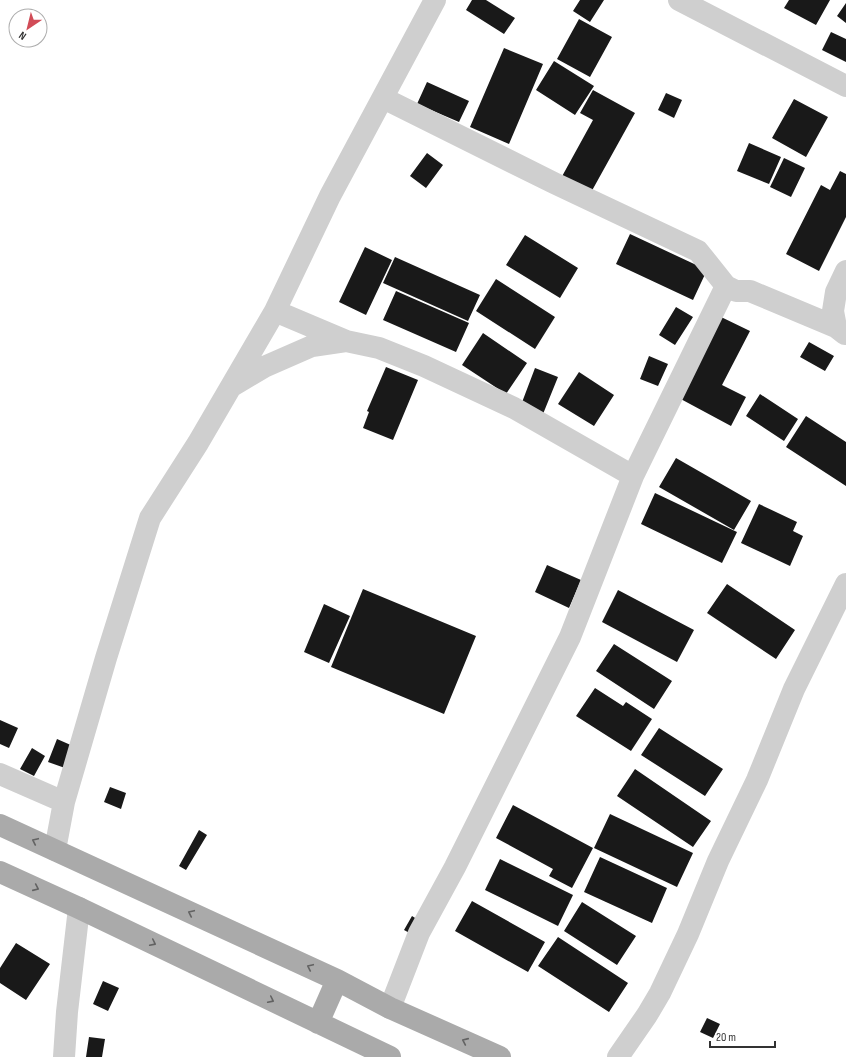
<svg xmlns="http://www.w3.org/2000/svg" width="846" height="1057" font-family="'Sofia Sans Condensed',sans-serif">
	<rect width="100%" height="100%" fill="#fff"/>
	<path fill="#191919" d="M472 0H486L515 18 504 34 466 10Z
		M580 0H604L590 22 573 11Z
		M789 0H830L816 25 784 8Z
		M846 3V23L837 16Z
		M579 19 612 37 590 77 557 59Z
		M831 32 846 39V62L822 50Z
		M504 48 543 64 509 144 470 127Z
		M554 61 594 86 575 115 536 90Z
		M427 82 469 101 459 122 417 104Z
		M593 90 635 113 589 196 560 180 593 120 580 113Z
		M666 93 682 100 674 118 658 110Z
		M794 99 828 117 806 157 772 138Z
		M749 143 781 157 769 184 737 171Z
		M427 153 443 165 426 188 410 176Z
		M784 158 805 168 791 197 770 187Z
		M840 171 846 174V217L819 271 786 254 821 185 830 190Z
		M630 234 707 270 693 300 616 264Z
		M525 235 578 268 560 298 506 265Z
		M365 247 392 260 366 315 339 302Z
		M395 257 480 295 468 321 383 283Z
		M496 279 555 317 535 349 476 311Z
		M396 291 469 323 456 352 383 320Z
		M676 307 693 317 675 345 659 335Z
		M719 316 750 331 722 385 746 397 731 426 677 397Z
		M483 333 527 363 506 394 462 365Z
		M809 342 834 356 825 371 800 357Z
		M649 356 668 364 658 386 640 379Z
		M386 367 418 380 393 440 363 428 369 412 367 411Z
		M535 368 558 377 543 414 521 405Z
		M579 372 614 395 594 426 558 404Z
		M760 394 798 419 784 441 746 416Z
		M806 416 846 442V486L786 447Z
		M676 458 751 501 734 530 659 487Z
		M655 493 737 532 722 563 641 524Z
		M759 504 797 522 793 531 803 536 790 566 741 543Z
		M547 565 581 580 569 608 535 592Z
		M727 584 795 630 776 659 707 613Z
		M363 589 476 636 444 714 331 667Z
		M618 590 694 630 677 662 602 622Z
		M324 604 350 616 329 663 304 652Z
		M614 644 672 681 654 709 596 671Z
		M595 688 623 706 626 702 652 719 631 751 576 716Z
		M0 720 18 728 9 748 0 744Z
		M659 728 723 769 705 796 641 755Z
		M57 739 73 746 65 768 48 762Z
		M32 748 45 756 34 776 20 769Z
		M635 769 711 821 693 847 617 796Z
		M110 787 126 793 121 809 104 802Z
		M513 805 593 848 572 888 549 876 553 869 496 838Z
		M610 814 693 853 677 887 594 848Z
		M199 830 207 835 186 870 179 866Z
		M600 857 667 888 652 923 584 892Z
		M500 859 573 895 558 926 485 890Z
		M472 901 545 942 528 972 455 931Z
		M582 902 636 936 617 965 564 931Z
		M412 916 423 923 415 936 404 930Z
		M558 937 628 983 609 1012 538 966Z
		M16 943 50 964 26 1000 0 983V968Z
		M103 981 119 988 108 1011 93 1004Z
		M707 1018 720 1024 713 1038 700 1032Z
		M89 1037 105 1039 102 1057H86Z"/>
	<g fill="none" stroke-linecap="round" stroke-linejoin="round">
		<path stroke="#cfcfcf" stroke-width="22" d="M679 0 846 86
			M383 98 554 183 698 251 726 286
			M275 311 346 341
			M845 334 836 327 833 311 836 292 846 271
			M232 386 264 367 312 346 346 341 379 348 424 366 514 408 633 476
			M0 774 64 802
			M55 850 64 802 106 658 150 518 198 443 275 311 330 196 435 0
			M390 1008 419 933 455 867 570 637 633 476 726 286 736 291H750L836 327
			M64 1057 67 1012 79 908
			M618 1057 647 1015 660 993 688 934 718 861 757 780 794 689 846 584"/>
		<path stroke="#aaa" stroke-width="22" d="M0 825 337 980 390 1008 500 1057
			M0 872 79 908 390 1057
			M318 1023 337 980"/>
	</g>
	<defs><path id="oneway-chevron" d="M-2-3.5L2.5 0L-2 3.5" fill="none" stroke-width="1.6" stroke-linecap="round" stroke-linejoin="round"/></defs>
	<g stroke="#626262">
		<use href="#oneway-chevron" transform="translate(35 841) rotate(-155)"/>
		<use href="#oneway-chevron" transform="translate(36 888) rotate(24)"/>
		<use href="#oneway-chevron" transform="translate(191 913) rotate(-155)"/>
		<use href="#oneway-chevron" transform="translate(153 943) rotate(26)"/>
		<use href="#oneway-chevron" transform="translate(310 967) rotate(-155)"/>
		<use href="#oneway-chevron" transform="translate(271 1000) rotate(26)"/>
		<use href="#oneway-chevron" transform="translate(465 1041) rotate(-156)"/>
	</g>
	<g transform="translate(28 28) rotate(215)"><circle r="19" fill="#ffffff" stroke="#adadad"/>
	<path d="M0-3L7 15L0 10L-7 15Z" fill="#d14c57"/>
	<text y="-6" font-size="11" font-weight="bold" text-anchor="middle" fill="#323232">N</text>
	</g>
	<path d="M710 1041v6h65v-6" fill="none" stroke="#323232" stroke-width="2"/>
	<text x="716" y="1041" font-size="12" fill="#323232" stroke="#ffffff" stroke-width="3" paint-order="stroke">20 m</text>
</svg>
